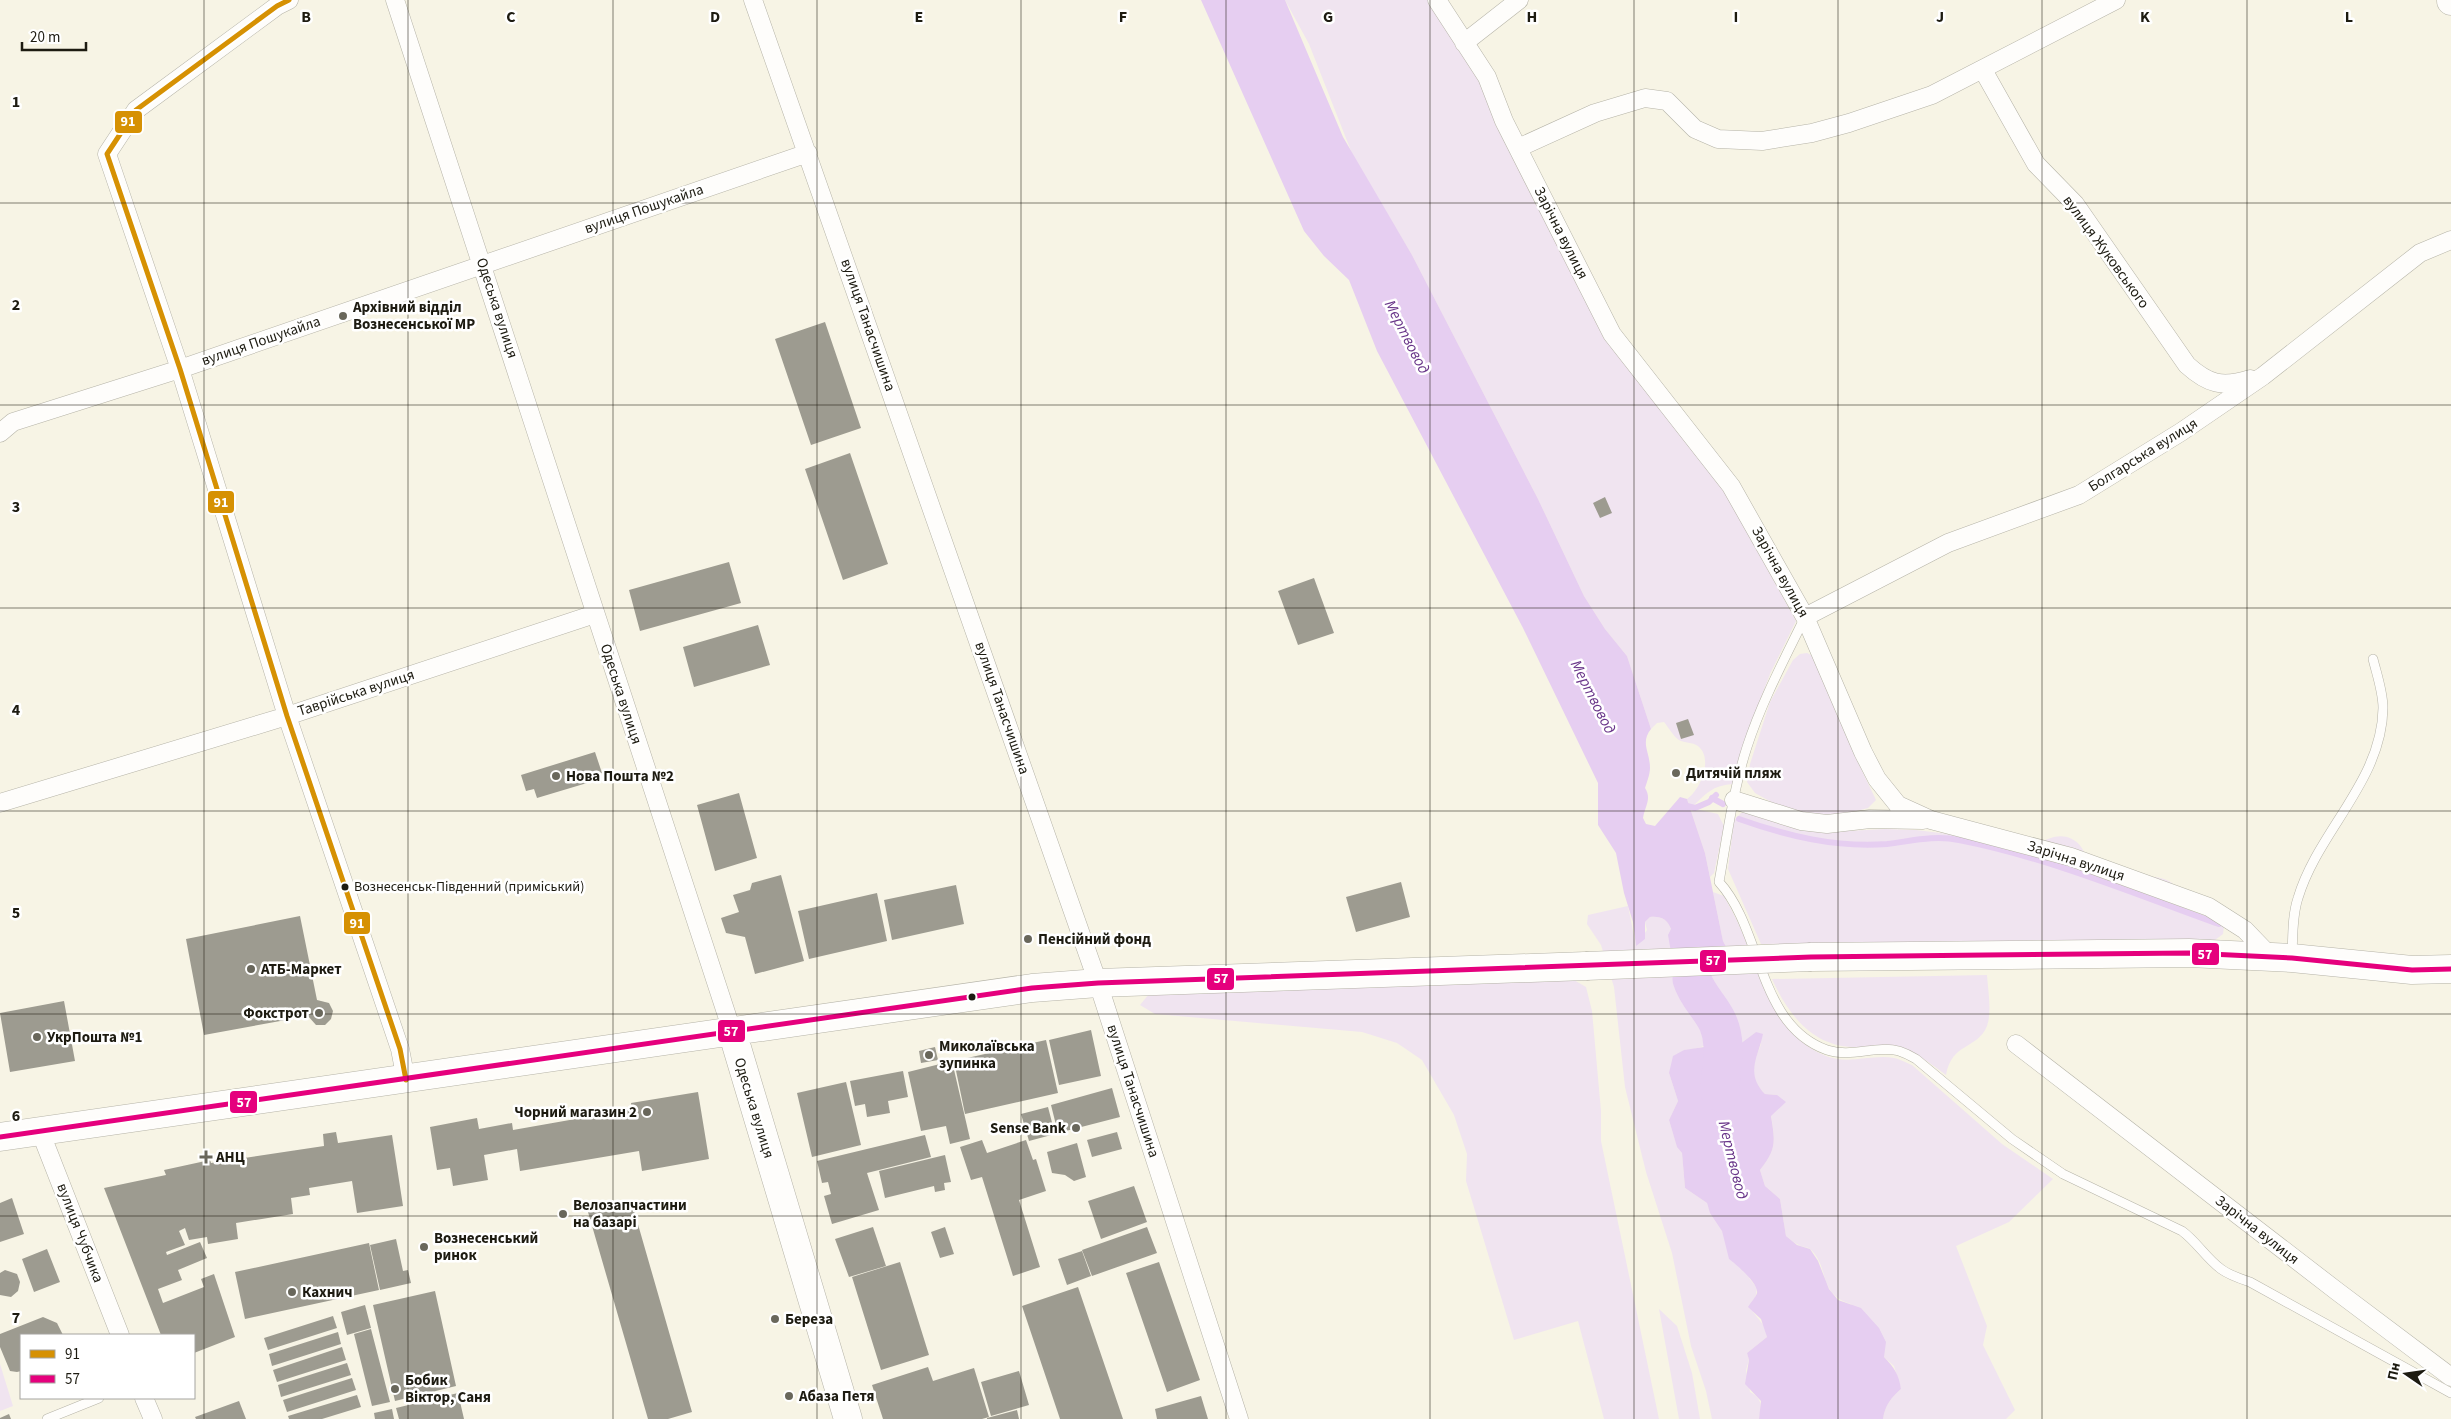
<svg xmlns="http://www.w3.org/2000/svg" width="2451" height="1419" font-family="'Source Sans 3',sans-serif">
	<rect width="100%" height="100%" fill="#f7f4e5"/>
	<path fill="#f0e4f0" d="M1285 0H1441L1606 333 1721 485 1796 621 1770 674 1754 716 1734 784C1712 785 1706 794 1691 808L1718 814 1724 826 1714 873 1710 877 1705 853 1687 799C1700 790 1714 759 1698 746 1692 742 1685 743 1679 740 1674 737 1668 727 1664 722L1657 723 1651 729 1627 656 1605 629 1584 596 1538 499 1412 255 1353 156 1309 44Z
		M1807 653 1813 656 1856 758 1876 800 1868 808 1831 818 1786 810 1755 793 1747 782 1750 764 1770 702 1793 660 1800 654Z
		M1747 812 1828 832 1885 829 1916 830 2038 845C2063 825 2090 841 2087 872L2132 889 2151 877C2169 877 2185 888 2183 908L2219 921 2224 926 2223 934 2215 940 2205 941 1761 944 1728 869 1734 820 1741 813Z
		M1713 892 1724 896C1731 909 1739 923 1744 937 1762 983 1775 1035 1826 1056 1848 1065 1872 1054 1894 1058 1900 1059 1907 1063 1912 1065L2002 1144 2053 1179 2009 1222 1956 1246 1987 1326 1983 1345 2015 1410 2006 1419H1883C1885 1405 1891 1398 1901 1389L1894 1366 1884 1357 1851 1304C1817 1294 1830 1266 1810 1249 1808 1247 1802 1247 1799 1245 1794 1243 1790 1239 1786 1236L1780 1199 1765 1186 1760 1170C1777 1149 1775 1141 1771 1115L1777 1110V1095L1765 1094C1748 1076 1753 1065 1761 1044L1756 1032 1736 1047 1728 1046C1717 1030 1717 1009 1702 995V980L1709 974 1736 968 1723 941Z
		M1628 906 1636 946 1647 930 1645 922 1650 917C1661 916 1667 919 1671 929L1676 980C1698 1000 1744 1046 1684 1050L1669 1073 1678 1101 1669 1120 1677 1146 1682 1153 1685 1188 1707 1203C1710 1214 1717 1220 1722 1230 1732 1252 1742 1270 1757 1288L1753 1312 1765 1327 1767 1337 1747 1353 1749 1360 1746 1370 1750 1392C1762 1398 1762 1406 1759 1419H1712L1706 1391 1691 1346 1672 1253 1646 1172 1625 1087 1614 987 1601 945 1587 924 1588 915Z
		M1987 975C1988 991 1992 1011 1987 1026 1977 1050 1952 1042 1946 1075 1930 1063 1915 1051 1896 1047 1881 1043 1868 1048 1853 1047 1812 1046 1788 1014 1772 979Z
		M1567 976 1586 987 1592 1011 1601 1111V1141L1659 1419H1604L1578 1321 1514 1340 1466 1181 1467 1154 1454 1115 1422 1060 1397 1043 1362 1032 1155 1014 1140 1005 1149 994Z
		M1659 1309 1677 1326 1692 1373 1700 1419H1679Z
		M0 1364 13 1406 0 1411Z"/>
	<path fill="#e6cef1" d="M1201 0H1285L1343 137 1412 255 1538 499 1584 596 1605 629 1627 656 1651 729C1640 743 1650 752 1650 768 1650 774 1647 782 1645 788 1652 799 1645 806 1643 818L1646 824 1655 826 1680 797 1687 799 1705 853 1723 941 1737 968 1709 974 1702 980V995C1717 1009 1717 1030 1728 1046L1736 1047 1756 1032 1763 1034C1758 1058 1745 1073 1765 1094L1777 1095 1786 1102 1771 1116C1775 1141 1777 1149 1760 1170L1765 1186 1780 1199 1786 1236 1797 1245 1810 1249 1818 1261 1829 1289 1838 1300 1861 1308 1879 1328 1886 1342 1884 1357C1894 1367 1899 1375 1901 1389 1891 1398 1885 1405 1883 1419H1759L1761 1401 1745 1384 1749 1360 1747 1353 1767 1337 1761 1319 1748 1307C1751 1302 1756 1297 1757 1293 1759 1284 1736 1264 1729 1259L1722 1231 1710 1213 1707 1203 1685 1188 1682 1153 1677 1147 1669 1120 1678 1101 1669 1073 1673 1056 1684 1050 1704 1047 1714 1036V1026L1699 1001 1676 980 1668 935 1671 929C1667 919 1661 916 1650 917L1645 922V939L1636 946 1633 922 1624 893 1616 853 1598 825V783L1523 628 1377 351 1349 280 1324 256 1304 231Z"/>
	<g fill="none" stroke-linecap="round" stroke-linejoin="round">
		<path stroke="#e6cef1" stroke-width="6" d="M1712 798 1723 804
			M1683 805 1695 808 1709 802 1716 795
			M1739 819C1787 836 1836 848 1887 844 1912 841 1934 835 1959 840 2047 857 2135 894 2219 924"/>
		<path stroke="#e6cef1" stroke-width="39" d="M1692 979C1697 996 1711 1007 1718 1023 1728 1046 1720 1067 1720 1092"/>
	</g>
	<path fill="#9d9b90" d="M825 322 861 428 811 445 775 339Z
		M850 453 888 564 843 580 805 469Z
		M1605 497 1612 513 1600 518 1593 503Z
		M729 562 741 603 640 631 629 590Z
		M1314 578 1334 633 1298 645 1278 591Z
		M758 625 770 665 694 687 683 647Z
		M1688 719 1694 735 1681 739 1676 723Z
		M595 752 602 773 585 778 587 783 537 798 534 789 526 791 521 775Z
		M739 793 757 858 715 871 697 805Z
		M781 875 804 961 755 974 745 937 726 933 721 918 739 912 733 895 750 890 752 883Z
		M1401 882 1410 917 1356 932 1346 897Z
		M956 885 964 924 892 940 884 900Z
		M877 893 887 941 809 959 798 911Z
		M300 916 317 1000 329 1003 333 1011 331 1019 325 1025H316L308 1016 204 1035 186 939Z
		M64 1001 75 1061 10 1072 0 1013Z
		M1091 1030 1101 1076 1059 1085 1049 1040Z
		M1046 1040 1058 1093 965 1114 954 1061Z
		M935 1047 938 1060 921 1063 919 1051Z
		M952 1061 970 1139 950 1144 946 1126 921 1131 908 1072Z
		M903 1071 908 1097 888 1101 890 1113 867 1117 865 1104 855 1106 850 1081Z
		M846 1082 861 1145 812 1157 797 1093Z
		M1112 1088 1120 1117 1058 1133 1051 1105Z
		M698 1092 709 1159 642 1171 639 1151 520 1171 517 1149 484 1155 488 1180 453 1186 450 1168 437 1170 430 1127 477 1118 479 1129 512 1123 513 1130 632 1109 631 1103Z
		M1048 1107 1055 1134 1029 1141 1021 1114Z
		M336 1132 338 1143 392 1135 403 1206 357 1213 352 1181 309 1188 310 1195 291 1198 293 1214 236 1223 238 1239 208 1244 207 1237 189 1240 185 1228 179 1231 185 1245 166 1252 167 1255 200 1242 207 1258 178 1270 182 1280 158 1289 163 1303 204 1287 201 1279 214 1274 235 1337 194 1353V1335H161L104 1188 166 1175 164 1170 210 1160 211 1163 324 1146 323 1134Z
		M1117 1132 1122 1149 1092 1157 1087 1140Z
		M925 1135 931 1157 867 1173 879 1210 832 1224 824 1196 831 1194 828 1182 822 1183 817 1161Z
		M982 1140 987 1153 1026 1140 1033 1160 1036 1159 1046 1191 1019 1200 1040 1267 1013 1276 982 1177 971 1180 960 1147Z
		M1077 1143 1086 1177 1074 1181 1065 1175 1052 1173 1047 1152Z
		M945 1155 951 1182 944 1183 945 1190 935 1192 934 1186 885 1198 879 1171Z
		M1134 1186 1147 1222 1101 1239 1088 1201Z
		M12 1198 24 1234 0 1242V1203Z
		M631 1200 692 1412 668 1419H648L588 1212Z
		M873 1227 886 1266 849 1277 835 1239Z
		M945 1227 954 1254 940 1258 931 1232Z
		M1147 1227 1157 1253 1092 1276 1082 1250Z
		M396 1239 403 1271 408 1270 411 1283 380 1290 370 1245Z
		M369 1243 379 1290 245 1319 235 1272Z
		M47 1249 60 1282 34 1292 22 1259Z
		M1082 1251 1091 1276 1067 1285 1058 1259Z
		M900 1262 929 1355 881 1370 852 1277Z
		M1159 1262 1200 1380 1167 1392 1126 1273Z
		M5 1270 17 1274 20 1282 18 1291 11 1297 0 1295V1273Z
		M1078 1287 1123 1419H1060L1022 1306Z
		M435 1291 456 1386 395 1401 373 1305Z
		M365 1305 371 1328 347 1335 341 1312Z
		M333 1316 337 1328 268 1350 264 1338Z
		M43 1317 57 1323 63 1335H21V1371L17 1372 10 1371 0 1347V1334Z
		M371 1329 390 1402 372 1406 354 1334Z
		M338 1332 341 1344 272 1366 269 1354Z
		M342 1347 346 1360 277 1382 273 1370Z
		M347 1363 351 1375 281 1397 278 1385Z
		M928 1367 933 1381 974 1368 989 1417 982 1419H883L872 1385Z
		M1019 1371 1029 1405 991 1416 981 1382Z
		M352 1378 356 1390 287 1412 283 1400Z
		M458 1393 464 1419H399L396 1408Z
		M357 1395 361 1407 322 1419H289L288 1416Z
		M1201 1396 1208 1419H1157L1155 1409Z
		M239 1401 246 1419H196L195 1417Z
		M392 1409 394 1419H375L374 1413Z
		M1017 1410 1019 1419H987V1418Z
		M9 1414 11 1419H0V1418Z"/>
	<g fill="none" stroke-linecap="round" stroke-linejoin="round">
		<defs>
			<path id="service" d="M1805 617C1784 660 1762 701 1747 747 1733 790 1727 837 1719 882 1763 930 1757 1025 1827 1050 1851 1058 1876 1045 1899 1051 1905 1053 1911 1056 1916 1059L2012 1139 2063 1174 2182 1231C2197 1242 2206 1258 2221 1269 2229 1275 2241 1279 2250 1282L2451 1393
				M2292 955C2293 936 2292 916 2298 898 2318 831 2382 781 2383 708 2383 692 2377 675 2373 659
				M47 1419 99 1398"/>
			<path id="minor" d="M289 0 277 6 136 110 107 154 180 369 287 716 400 1049 406 1080
				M395 0 732 1031
				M753 0 1098 983 1239 1419
				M1437 0 1487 77 1504 121 1612 334 1731 486 1805 617 1863 752 1877 779 1898 805 1931 820 2071 857 2209 907 2245 930 2270 956
				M1464 43 1519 0
				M1983 70 2036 164 2075 204 2187 365C2208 384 2222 388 2250 379
				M1518 148 1595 113 1645 98 1667 101 1695 129 1718 139 1762 141 1812 133 1849 123 1932 95 2116 0
				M0 433 13 422 180 369 808 153
				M1805 617 1948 543 2079 495 2181 432 2263 376 2420 253 2451 240
				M1734 800 1801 821 1827 824 1870 819 1923 820
				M0 803 287 716 595 614
				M2016 1044 2338 1292 2451 1377
				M40 1131 120 1335
				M144 1398 153 1419"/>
			<path id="primary" d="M2451 0V1
				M1811 957 2189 953 2292 958 2412 970 2451 969
				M732 1031 848 1419
				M0 1137 1032 988 1098 983 1586 966"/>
		</defs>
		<use href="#service" stroke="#b5b3a7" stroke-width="10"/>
		<use href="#minor" stroke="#b5b3a7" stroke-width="19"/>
		<use href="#primary" stroke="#b5b3a7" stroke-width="29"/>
		<use href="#service" stroke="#fefdfb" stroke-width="9"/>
		<use href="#minor" stroke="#fefdfb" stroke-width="18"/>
		<use href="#primary" stroke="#fefdfb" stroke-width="28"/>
		<defs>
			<path id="primary-bridge" d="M1586 966 1811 957"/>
		</defs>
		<use href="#primary-bridge" stroke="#b5b3a7" stroke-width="29" stroke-linecap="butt"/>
		<use href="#primary-bridge" stroke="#fefdfb" stroke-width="28"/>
		<defs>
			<path id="bus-1" d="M289 0 277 6 136 110 107 154 180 369 287 716 400 1049 406 1080"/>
			<path id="bus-2" d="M0 1137 1032 988 1098 983 1811 957 1985 955 2189 953 2292 958 2412 970 2451 969"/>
		</defs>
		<use href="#bus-1" stroke="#fff" stroke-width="9"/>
		<use href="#bus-2" stroke="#fff" stroke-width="9"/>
		<use href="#bus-1" stroke="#d69103" stroke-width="5"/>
		<use href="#bus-2" stroke="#e5007d" stroke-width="5"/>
	</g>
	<path fill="none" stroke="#1d1b11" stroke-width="1" stroke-opacity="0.55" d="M204 0V1419M408 0V1419M613 0V1419M817 0V1419M1021 0V1419M1226 0V1419M1430 0V1419M1634 0V1419M1838 0V1419M2042 0V1419M2247 0V1419M0 203H2451M0 405H2451M0 608H2451M0 811H2451M0 1014H2451M0 1216H2451"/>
	<g fill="#69675b" stroke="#fff" stroke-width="2">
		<circle cx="343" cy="316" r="5"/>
		<circle cx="1676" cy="773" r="5"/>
		<circle cx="556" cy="776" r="5"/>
		<circle cx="1028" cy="939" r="5"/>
		<circle cx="251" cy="969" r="5"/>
		<circle cx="319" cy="1013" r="5"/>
		<circle cx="37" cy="1037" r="5"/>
		<circle cx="929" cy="1055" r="5"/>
		<circle cx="647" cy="1112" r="5"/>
		<circle cx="1076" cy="1128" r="5"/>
		<path d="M203.5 1149.5h5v5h5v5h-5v5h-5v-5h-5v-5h5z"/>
		<circle cx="563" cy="1214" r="5"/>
		<circle cx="424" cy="1247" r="5"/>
		<circle cx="292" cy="1292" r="5"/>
		<circle cx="775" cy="1319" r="5"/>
		<circle cx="395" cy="1389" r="5"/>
		<circle cx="789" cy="1396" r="5"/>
	</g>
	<g fill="#1d1b11" stroke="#fff" stroke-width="2">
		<circle cx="345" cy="887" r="4.5"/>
		<circle cx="972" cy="997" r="4.5"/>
	</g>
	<g text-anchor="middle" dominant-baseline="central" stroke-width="5" stroke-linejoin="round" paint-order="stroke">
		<g font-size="14" fill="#1d1b11" stroke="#fff" text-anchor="start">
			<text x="354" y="887">Вознесенськ-Південний (приміський)</text>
		</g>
		<g font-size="15" fill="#1d1b11" stroke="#fff">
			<text transform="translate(644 209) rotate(-19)">вулиця Пошукайла</text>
			<text transform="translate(1561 233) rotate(63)">Зарічна вулиця</text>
			<text transform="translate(2106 252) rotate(54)">вулиця Жуковського</text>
			<text transform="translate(497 308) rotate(72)">Одеська вулиця</text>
			<text transform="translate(868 325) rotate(71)">вулиця Танасчишина</text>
			<text transform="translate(261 341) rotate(-19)">вулиця Пошукайла</text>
			<text transform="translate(2143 455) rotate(-32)">Болгарська вулиця</text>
			<text transform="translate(1780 572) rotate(61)">Зарічна вулиця</text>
			<text transform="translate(356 693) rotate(-18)">Таврійська вулиця</text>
			<text transform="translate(621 694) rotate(72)">Одеська вулиця</text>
			<text transform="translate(1002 708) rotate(71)">вулиця Танасчишина</text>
			<text transform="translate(2076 861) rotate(18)">Зарічна вулиця</text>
			<text transform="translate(1133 1091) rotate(72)">вулиця Танасчишина</text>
			<text transform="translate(754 1108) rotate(73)">Одеська вулиця</text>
			<text transform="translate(2257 1230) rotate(38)">Зарічна вулиця</text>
			<text transform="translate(80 1233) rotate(69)">вулиця Чубчика</text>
		</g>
		<g font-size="15" font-weight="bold" fill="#1d1b11" stroke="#fff" text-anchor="start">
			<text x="353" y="307">Архівний відділ<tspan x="353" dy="17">Вознесенської МР</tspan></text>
			<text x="1686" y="773">Дитячій пляж</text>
			<text x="566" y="776">Нова Пошта №2</text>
			<text x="1038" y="939">Пенсійний фонд</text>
			<text x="261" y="969">АТБ-Маркет</text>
			<text x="309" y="1013" text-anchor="end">Фокстрот</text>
			<text x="47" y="1037">УкрПошта №1</text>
			<text x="939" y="1046">Миколаївська<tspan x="939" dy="17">зупинка</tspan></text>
			<text x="637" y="1112" text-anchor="end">Чорний магазин 2</text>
			<text x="1066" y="1128" text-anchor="end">Sense Bank</text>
			<text x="216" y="1157">АНЦ</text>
			<text x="573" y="1205">Велозапчастини<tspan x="573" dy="17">на базарі</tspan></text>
			<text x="434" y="1238">Вознесенський<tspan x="434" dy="17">ринок</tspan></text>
			<text x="302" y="1292">Кахнич</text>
			<text x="785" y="1319">Береза</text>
			<text x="405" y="1380">Бобик<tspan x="405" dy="17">Віктор, Саня</tspan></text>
			<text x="799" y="1396">Абаза Петя</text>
		</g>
		<g font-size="16" font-style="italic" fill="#6a378a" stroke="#fff">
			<text transform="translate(1407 337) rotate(63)">Мертвовод</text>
			<text transform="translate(1593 697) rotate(63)">Мертвовод</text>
			<text transform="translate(1733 1160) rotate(76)">Мертвовод</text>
		</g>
	</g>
	<g font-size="16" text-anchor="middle" font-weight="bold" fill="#1d1b11" stroke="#fff" stroke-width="5" stroke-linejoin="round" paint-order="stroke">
		<text x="306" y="22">B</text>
		<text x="511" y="22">C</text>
		<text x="715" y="22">D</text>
		<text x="919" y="22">E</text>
		<text x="1123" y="22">F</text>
		<text x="1328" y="22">G</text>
		<text x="1532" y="22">H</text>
		<text x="1736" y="22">I</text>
		<text x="1940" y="22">J</text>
		<text x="2145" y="22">K</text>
		<text x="2349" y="22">L</text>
		<text x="16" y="107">1</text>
		<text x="16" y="310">2</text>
		<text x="16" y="512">3</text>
		<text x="16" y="715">4</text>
		<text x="16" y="918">5</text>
		<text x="16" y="1121">6</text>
		<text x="16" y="1323">7</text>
	</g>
	<g stroke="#fff" stroke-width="2">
		<rect x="114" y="110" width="29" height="24" rx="5" fill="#d69103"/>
		<rect x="207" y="490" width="28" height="24" rx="5" fill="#d69103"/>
		<rect x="343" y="911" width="28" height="24" rx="5" fill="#d69103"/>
		<rect x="2191" y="942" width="29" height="24" rx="5" fill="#e5007d"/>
		<rect x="1699" y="949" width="28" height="24" rx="5" fill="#e5007d"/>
		<rect x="1206" y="967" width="29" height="24" rx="5" fill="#e5007d"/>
		<rect x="717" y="1019" width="29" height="24" rx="5" fill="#e5007d"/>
		<rect x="229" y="1090" width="29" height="24" rx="5" fill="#e5007d"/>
	</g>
	<g font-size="14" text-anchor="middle" font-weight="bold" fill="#fff">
		<text x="128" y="126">91</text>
		<text x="221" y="507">91</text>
		<text x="357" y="928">91</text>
		<text x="2205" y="959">57</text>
		<text x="1713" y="965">57</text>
		<text x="1221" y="983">57</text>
		<text x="731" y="1036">57</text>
		<text x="244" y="1107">57</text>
	</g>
	<rect x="20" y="1334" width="175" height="65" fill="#ffffff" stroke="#a5a4a0"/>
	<rect x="30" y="1350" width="25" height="8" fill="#d69103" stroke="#a5a4a0"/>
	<text x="65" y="1359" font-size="15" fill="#1d1b11">91</text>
	<rect x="30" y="1375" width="25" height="8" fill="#e5007d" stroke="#a5a4a0"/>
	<text x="65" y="1384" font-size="15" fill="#1d1b11">57</text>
	<g transform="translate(2406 1374) rotate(283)" stroke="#ffffff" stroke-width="4" paint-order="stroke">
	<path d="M0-4L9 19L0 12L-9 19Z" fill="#1d1b11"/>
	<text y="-8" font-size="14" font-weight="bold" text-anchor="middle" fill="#1d1b11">Пн</text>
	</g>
	<path d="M22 42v8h64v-8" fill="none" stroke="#1d1b11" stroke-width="2.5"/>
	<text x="30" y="42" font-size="15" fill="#1d1b11" stroke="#ffffff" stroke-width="4" paint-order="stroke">20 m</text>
</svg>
